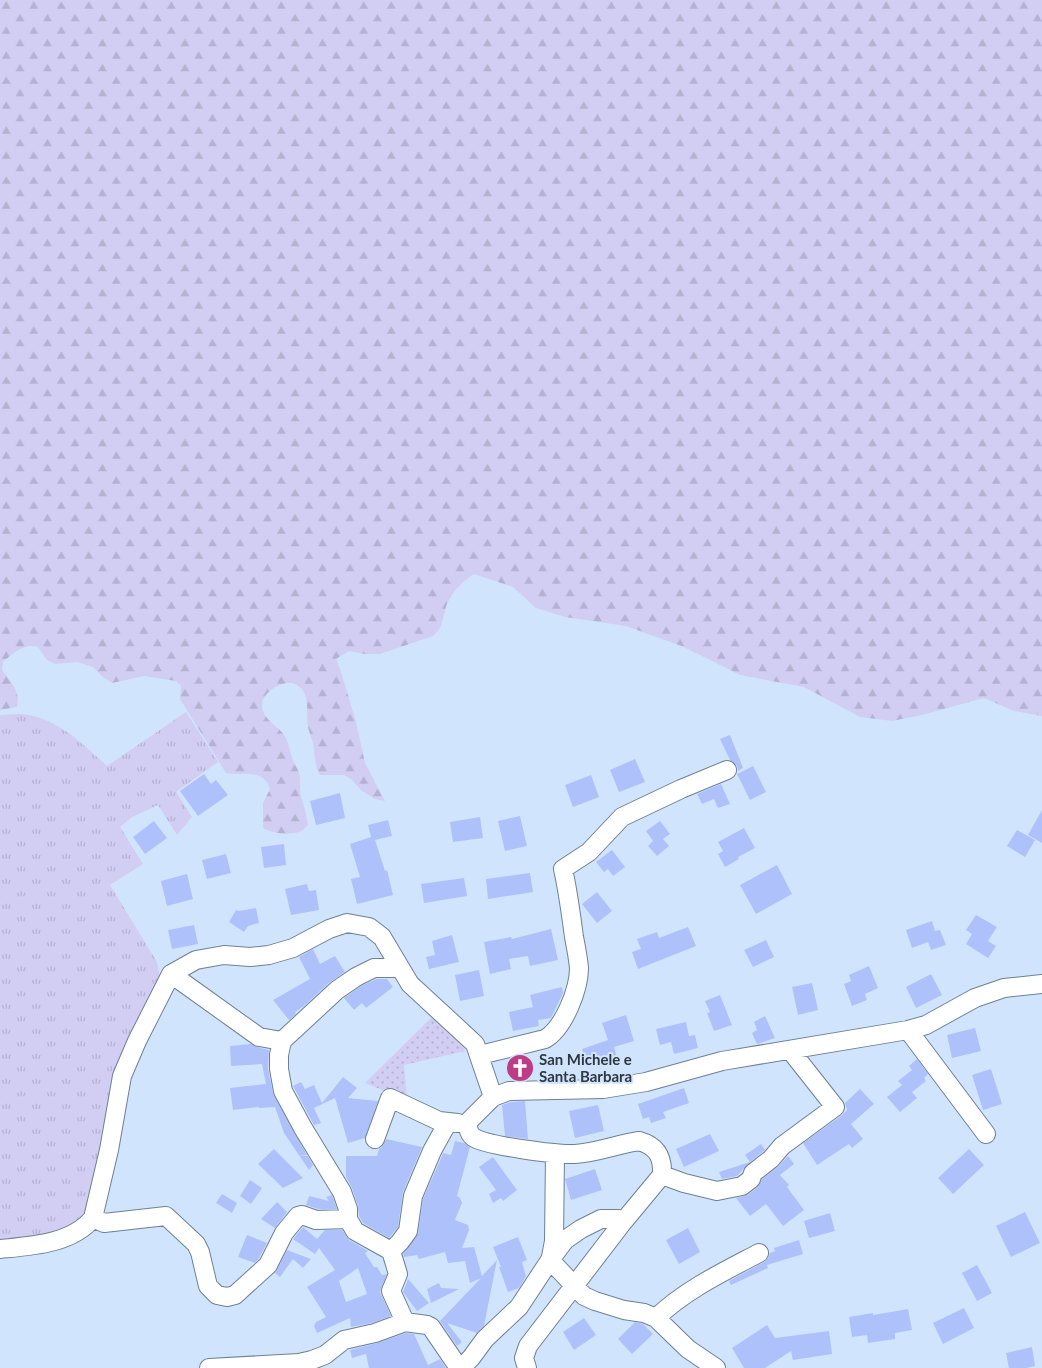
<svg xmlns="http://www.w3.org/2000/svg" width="1042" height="1368" font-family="Lato,sans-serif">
	<defs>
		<pattern id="grass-tufts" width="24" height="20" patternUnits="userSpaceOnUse" patternTransform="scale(1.25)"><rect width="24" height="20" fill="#d1cdf3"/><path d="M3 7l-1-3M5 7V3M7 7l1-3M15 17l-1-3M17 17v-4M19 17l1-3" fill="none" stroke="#b4b1d2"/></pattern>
		<pattern id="forest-firs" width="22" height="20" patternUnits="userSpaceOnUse" patternTransform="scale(1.25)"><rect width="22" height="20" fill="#d1cdf3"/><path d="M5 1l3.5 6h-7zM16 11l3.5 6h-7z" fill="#b4b1d2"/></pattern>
		<pattern id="garden-dots" width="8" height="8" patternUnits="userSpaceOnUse" patternTransform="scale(1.25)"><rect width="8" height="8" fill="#d1cdf3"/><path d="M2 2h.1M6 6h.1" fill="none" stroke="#b4b1d2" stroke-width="1.8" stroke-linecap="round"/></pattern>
	</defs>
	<rect width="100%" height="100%" fill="#d0e5fd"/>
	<path fill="url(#grass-tufts)" d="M186 712 218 762 176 792 192 817 177 835 158 805 132 817 120 827 143 864 110 885 157 962 160 978 90 1210 66 1231 1 1246 0 1240V715C9 715 19 713 28 715 59 720 84 745 107 766Z"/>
	<path fill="url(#forest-firs)" d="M0 0H1042V716L1014 711 984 698 922 715 892 721 860 717 804 687 740 675 684 647 626 626 565 617 536 608 513 587 474 574C463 581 455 589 449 600 442 612 445 627 433 636L380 654H364L349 651 336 659 342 675 356 722 365 763 385 801 375 799 362 791 351 779 344 775H320C314 764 315 754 313 742 311 737 309 732 308 727 306 715 311 693 297 685 286 678 263 691 262 704 262 721 279 725 286 738 289 744 290 753 293 760 295 766 299 770 300 777 301 783 299 790 301 796 304 807 306 813 308 825 307 826 302 831 301 831 291 836 271 833 263 828V803L270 789C263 768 244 776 226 773L180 699 181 686 176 681 144 676 112 683 104 678 93 667 78 662 55 664 47 660 38 647C24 643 14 653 3 662L2 670C11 683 21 691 17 707L0 710Z"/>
	<path fill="url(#garden-dots)" d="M434 1015 461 1040 465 1051 404 1065 407 1100 365 1083Z"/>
	<path fill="#afc1fa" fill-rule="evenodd" d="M730 735 743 768 738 771 737 766 730 760 720 739Z
		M635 759 645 782 619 792 610 770Z
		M753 766 766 792 750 800 737 774Z
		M204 774 211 784 216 780 228 795 198 816 180 791Z
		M591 775 599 797 573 807 565 785Z
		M721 784 730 804 718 808 714 799 702 804 697 794Z
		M340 793 345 818 316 825 310 801Z
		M1042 810V843L1028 835Z
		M520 816 527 846 505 851 498 821Z
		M480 817 483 838 453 842 450 822Z
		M388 820 392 836 375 840 385 871 387 870 393 895 357 904 351 879 360 877 350 844 371 837 368 825Z
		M154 821 167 838 145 854 133 837Z
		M660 821 670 834 663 839 669 846 657 856 648 846 653 841 646 831Z
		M744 828 755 848 738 857 739 859 725 867 718 854 723 851 718 842Z
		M1017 830 1035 840 1025 857 1007 846Z
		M284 844 286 865 264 868 261 847Z
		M612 850 625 867 613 876 608 869 604 872 596 862Z
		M226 854 231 873 207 879 202 860Z
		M777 865 792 894 756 914 740 885Z
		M530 873 533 892 488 899 486 879Z
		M187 874 193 899 167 906 161 881Z
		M464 878 467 896 424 903 421 884Z
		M307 884 309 891 316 890 319 910 291 915 285 889Z
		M597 892 612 911 597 923 582 904Z
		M256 908 259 923 248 926 244 932 229 922 236 910 239 911Z
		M976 915 997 927 988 941 996 946 988 958 966 944 972 934 966 930Z
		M932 921 935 931 940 930 946 945 931 950 928 942 912 948 906 930Z
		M194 925 198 944 172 949 168 930Z
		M688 927 696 946 638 969 632 952 641 949 637 939 657 932 659 938Z
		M551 929 558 960 530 966 528 956 509 959 511 969 490 974 484 942 511 937 512 939Z
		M452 935 459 962 429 969 426 957 435 955 432 941Z
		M766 940 774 957 753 967 744 950Z
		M313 949 320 964 335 956 345 972 330 982 304 1006 295 1012 296 1014 289 1020 273 1000 310 979 299 957Z
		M869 966 878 988 865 994 867 1000 852 1006 844 984 851 981 849 975Z
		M479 970 484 996 460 1001 455 975Z
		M931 974 942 995 916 1008 906 987Z
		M377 979H387L393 987 366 1008 362 1003 354 1010 344 998 361 986Z
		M812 983 818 1010 798 1015 792 987Z
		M562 987 563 993 551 1018 538 1020 539 1026 513 1031 509 1012 533 1007 530 995Z
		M720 995 732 1025 714 1031 707 1013 710 1012 705 1001Z
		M626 1015 634 1041 614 1047 617 1057 588 1067 582 1049 608 1040 602 1023Z
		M765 1016 775 1038 757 1044 752 1033 757 1030 754 1022Z
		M686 1022 689 1036 695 1035 698 1048 674 1054 671 1042 660 1045 656 1029Z
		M975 1028 981 1051 952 1058 947 1035Z
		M251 1044 257 1047 269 1050 268 1069 273 1093 307 1155 300 1156H308L313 1165 309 1170 284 1133 275 1107 259 1108V1107L233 1110 230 1088 266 1084 262 1064 231 1066 230 1046Z
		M525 1055 532 1075 513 1080 509 1059Z
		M917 1059 928 1074 924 1078 926 1081 912 1092 917 1098 900 1112 887 1097 902 1085 898 1081 912 1070 909 1066Z
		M991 1069 1002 1104 983 1110 972 1075Z
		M343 1077 357 1088 348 1098 378 1101 365 1138 348 1143 335 1098 314 1108 321 1123 314 1125 293 1086 301 1082 305 1089 314 1085 322 1103Z
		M684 1088 689 1103 663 1112 666 1118 651 1123 649 1117 643 1119 638 1104Z
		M860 1089 874 1104 851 1124 863 1139 852 1148 849 1144 817 1165 803 1143 841 1116 847 1110 845 1103Z
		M525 1101 528 1139 505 1136 502 1105 511 1102Z
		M598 1105 604 1131 575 1138 569 1111Z
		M710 1134 719 1151 684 1167 676 1149Z
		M386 1139 422 1147 403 1192 398 1227 389 1238 363 1223 359 1216 358 1206 352 1188 346 1177V1156H377L379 1149 382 1147Z
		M455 1141 464 1143 470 1147 457 1196 460 1198 462 1203 455 1220 468 1225 469 1230 462 1248 474 1247 482 1276 497 1260 484 1326 477 1333 447 1323 462 1342 457 1346 440 1321 481 1278 470 1283 465 1261 448 1263 445 1252 419 1259 417 1255 404 1257 403 1254 418 1233 423 1199 442 1156 443 1153 451 1155Z
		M761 1144 765 1150 750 1162 745 1155Z
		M274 1149 303 1178 283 1188 258 1164Z
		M969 1149 984 1165 953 1194 938 1178Z
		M788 1156 794 1164 780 1175 789 1185 787 1187 804 1210 783 1226 766 1204 750 1216 736 1198 748 1195 758 1187 762 1179 778 1167Z
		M493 1157 517 1190 503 1201 501 1198 493 1203 489 1194 496 1190 479 1167Z
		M750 1162 737 1176 722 1179 719 1172Z
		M595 1169 602 1190 571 1200 565 1179Z
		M250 1180 262 1188 251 1204 240 1196Z
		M222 1194 237 1203 232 1213 216 1203Z
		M332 1195 337 1209H318L306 1205 309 1196 329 1201 326 1197Z
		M277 1202 287 1212 275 1228 261 1219Z
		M1025 1212 1040 1243 1011 1257 996 1226Z
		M830 1213 835 1231 809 1238 804 1221Z
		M303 1227 317 1239 325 1230H342L349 1240 368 1251 365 1253 374 1267H377L382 1275 387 1274 380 1292 391 1316 372 1323 351 1327 350 1318 317 1333 314 1326 316 1322 326 1317 307 1287 335 1270 319 1248 315 1254 293 1239ZM358 1268 367 1294 346 1302 339 1281Z
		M688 1228 700 1252 679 1264 666 1240Z
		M247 1235 267 1243 259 1258 255 1263 238 1257Z
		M518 1237 527 1260 522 1262 526 1276 519 1288 508 1292 499 1267H501L493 1247Z
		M799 1240 803 1254 767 1265 768 1268 731 1285 729 1281 764 1262 768 1258 770 1253 775 1251 774 1248Z
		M287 1250 311 1259 303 1268 293 1259 280 1277 275 1273Z
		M977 1265 992 1293 977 1301 962 1273Z
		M408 1279 429 1303 417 1311 403 1292Z
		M439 1283 441 1288 459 1289 431 1303 427 1289Z
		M964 1308 974 1328 943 1344 933 1323Z
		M908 1309 912 1330 895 1333V1339L868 1343 867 1335 852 1337 849 1317 873 1313V1315Z
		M584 1318 596 1335 574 1350 563 1332Z
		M635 1322 643 1324 653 1334 632 1354 618 1339Z
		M767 1325 775 1338 829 1331 832 1354 793 1360 791 1351 765 1368H744L732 1348Z
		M406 1333 414 1334 428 1365 440 1359 446 1368H369L366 1354 352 1358 350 1350 377 1343Z
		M1032 1347 1035 1366 1026 1368H1009L1006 1353Z"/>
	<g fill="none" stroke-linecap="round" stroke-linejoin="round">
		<defs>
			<path id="minor" d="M171 974 259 1037 282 1041
				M908 1030 986 1134
				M480 1055 545 1039C564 1028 579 989 579 968 578 958 576 947 574 937 571 914 568 891 563 869L589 852 622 817 681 789 727 770
				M375 1139 390 1098 439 1121 458 1123
				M662 1175 684 1183 717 1191 742 1186 751 1179 753 1173 771 1159 782 1146 835 1107 790 1050
				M93 1218 104 1223 166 1216 196 1244 200 1252 208 1286 217 1295 227 1297 235 1295 268 1265 284 1233 298 1216 302 1215 316 1220 348 1219 355 1231 391 1251 398 1274 391 1291 405 1322 427 1325 431 1327 459 1368
				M348 1219V1209L342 1192 303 1128 283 1091 279 1069V1055L282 1041 337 990 356 977 374 968H400
				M0 1249C31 1246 72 1244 93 1218L109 1150 122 1076 137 1041 171 974 196 960 224 955 250 957 269 955 293 948 329 929 347 923 369 927 382 937 410 984 475 1044 493 1097
				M391 1251 400 1242 408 1231 413 1196 432 1151 448 1122
				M551 1257 554 1241 555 1153
				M550 1260 584 1296 595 1301 624 1310 644 1313 656 1318 688 1349 716 1368
				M656 1318C685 1290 723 1272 759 1253
				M209 1368 299 1363 312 1360 325 1355 344 1340 375 1333 405 1322
				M461 1368 471 1358 485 1339 519 1307 550 1260 565 1240 581 1229 601 1219H619L623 1222
				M527 1368 524 1358 528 1346 623 1222 662 1175C663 1157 657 1146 639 1141 618 1144 596 1153 575 1154 558 1155 486 1146 473 1137 469 1134 468 1128 467 1123L493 1097 509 1091 603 1089 646 1082 722 1061 908 1030 926 1025 975 998 1004 988 1042 984"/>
		</defs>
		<use href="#minor" stroke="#6d8095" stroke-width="20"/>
		<use href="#minor" stroke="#fff" stroke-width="18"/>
	</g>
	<defs>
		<symbol id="church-disc" viewBox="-11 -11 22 22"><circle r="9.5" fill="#bd3c86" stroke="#d0e5fd"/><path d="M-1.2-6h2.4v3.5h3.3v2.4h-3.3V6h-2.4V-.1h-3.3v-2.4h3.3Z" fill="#fff"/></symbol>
	</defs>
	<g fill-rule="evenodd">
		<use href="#church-disc" x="504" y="1052" width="32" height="32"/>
	</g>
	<g text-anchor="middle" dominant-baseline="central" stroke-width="4" stroke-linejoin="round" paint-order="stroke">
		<g font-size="15" font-weight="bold" fill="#2f3741" stroke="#d0e5fd" text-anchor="start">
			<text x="539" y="1059">San Michele e<tspan x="539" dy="17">Santa Barbara</tspan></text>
		</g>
	</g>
</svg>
